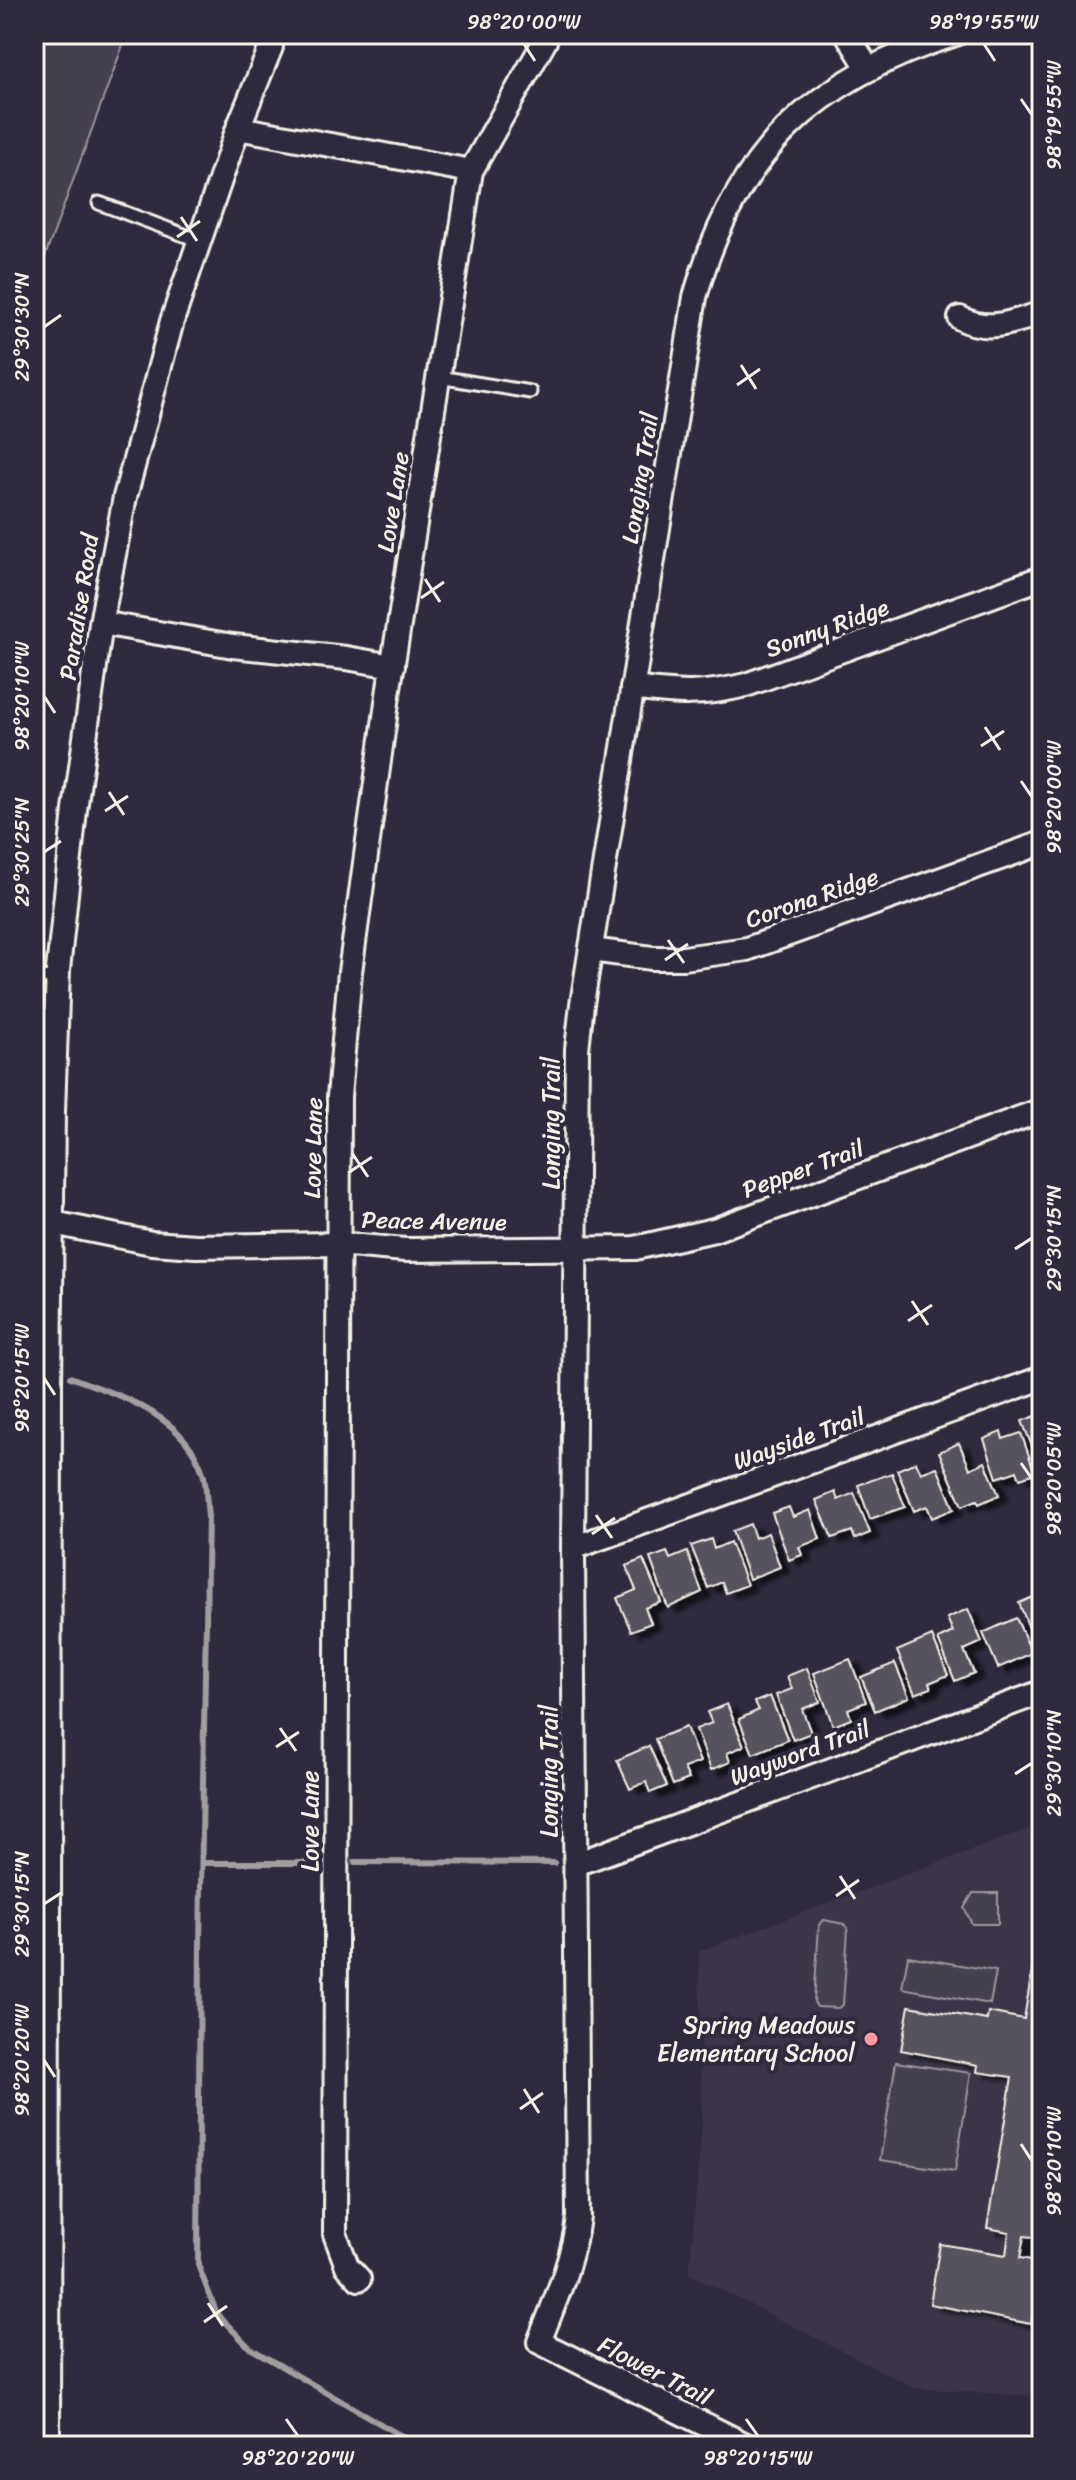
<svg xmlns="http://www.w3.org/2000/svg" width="1076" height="2480" font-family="Sriracha,sans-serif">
	<defs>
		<filter id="shadow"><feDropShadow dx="9" dy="5" stdDeviation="2" flood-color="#0009"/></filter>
	</defs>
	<rect width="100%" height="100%" fill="#2f2a3d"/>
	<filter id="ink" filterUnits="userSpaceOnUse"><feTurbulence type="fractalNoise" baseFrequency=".0125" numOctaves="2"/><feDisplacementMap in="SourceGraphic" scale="16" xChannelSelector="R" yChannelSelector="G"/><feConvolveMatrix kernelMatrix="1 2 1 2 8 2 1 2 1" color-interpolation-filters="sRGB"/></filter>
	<g filter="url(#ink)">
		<path fill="#3b3647" d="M1042 1824V2391L1027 2396 915 2388 689 2274 702 2126 699 1951Z"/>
		<path fill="#454050" stroke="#9c989c" stroke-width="2" d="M34 34H127L39 273 34 296Z
			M973 1893H998V1924H972L964 1908Z
			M824 1920 844 1924 848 1929 843 2005 838 2008 817 2007 814 2002 819 1925Z
			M908 1956 996 1971 990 2004 902 1988Z
			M896 2062 971 2073 955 2171 880 2160Z"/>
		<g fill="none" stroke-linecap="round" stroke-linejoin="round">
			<path stroke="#a19ea0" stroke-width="6" d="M70 1377C121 1396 184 1415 203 1473 207 1485 206 1503 208 1516L200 1941 198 2265 217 2314 250 2348 396 2433 423 2446
				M355 1862 554 1863
				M202 1863H312"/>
		</g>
		<path fill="#56525f" stroke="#f4f1e8" stroke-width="2" filter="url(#shadow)" d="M1041 1414 1042 1416V1471L1022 1421Z
			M1001 1432 1003 1439 1021 1433 1035 1473 1020 1478 1017 1471 997 1478 984 1439Z
			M959 1443 970 1469 985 1462 999 1495 979 1504 977 1500 962 1506 939 1452Z
			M916 1462 921 1473 937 1467 954 1509 932 1518 927 1506 914 1511 897 1470Z
			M892 1473 905 1507 870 1519 858 1485Z
			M835 1492 838 1500 854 1493 870 1533 855 1539 852 1531 832 1538 816 1500Z
			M789 1507 793 1517 810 1510 820 1539 799 1547 802 1555 789 1560 772 1513Z
			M750 1524 755 1538 768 1533 780 1567 749 1579 732 1531Z
			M711 1539 714 1549 730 1542 747 1585 726 1593 722 1582 708 1588 691 1546Z
			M667 1552 670 1559 687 1552 702 1592 668 1608 650 1558Z
			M643 1559 661 1602 645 1608 651 1623 631 1631 617 1598 636 1590 626 1566Z
			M1042 1593V1648L1038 1650 1019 1603Z
			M968 1609 982 1642 964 1650 974 1673 955 1681 938 1639 953 1632 947 1618Z
			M1016 1618 1032 1653 998 1668 983 1633Z
			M932 1636 948 1675 929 1683 931 1688 915 1694 897 1651Z
			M850 1659 866 1702 848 1709 851 1719 833 1726 814 1673Z
			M895 1663 909 1697 875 1711 861 1677Z
			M807 1668 820 1702 802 1709 811 1733 793 1740 776 1695 792 1689 787 1676Z
			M770 1696 788 1740 753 1754 739 1719 759 1710 755 1702Z
			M727 1704 744 1746 727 1753 730 1762 711 1770 696 1729 712 1723 707 1712Z
			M686 1727 700 1762 684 1768 689 1779 673 1785 655 1739Z
			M649 1746 667 1786 650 1793 646 1782 630 1789 617 1760Z
			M1042 1911V2238L1024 2236 1020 2258 1042 2262 1031 2324 930 2304 940 2244 1006 2255 1009 2232 987 2228 1012 2077 977 2072 978 2065 901 2050 909 2006 987 2020 988 2012 1024 2019Z"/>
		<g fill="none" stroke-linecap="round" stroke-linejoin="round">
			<defs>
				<path id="service" d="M99 203 200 241
					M439 377 530 392
					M34 978 57 977
					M34 1074 54 1075"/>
				<path id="minor" d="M847 34 868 68
					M238 128 471 171
					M960 318C988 333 1013 322 1042 313
					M101 623 233 646 346 658 393 666
					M632 688C678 694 701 696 746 685L1033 581
					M591 950 652 958H684L747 949 1042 843
					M53 1223 152 1243 196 1246 338 1244 405 1250 635 1248 714 1230 1042 1110
					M573 1548 1042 1378
					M576 1864 1042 1692
					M359 2279 347 2266 335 2234 339 1097 350 972 389 688 471 171 545 41
					M48 2446 50 1386 53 1112 58 970 75 810 101 623 125 497 172 321 238 128 271 47
					M748 2446 539 2342C555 2301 573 2261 578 2217L573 1548 577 1049 582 1004 695 297C735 153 814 78 956 34"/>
			</defs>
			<use href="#service" stroke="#f4f1e8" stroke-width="17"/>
			<use href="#minor" stroke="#f4f1e8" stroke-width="28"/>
			<use href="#service" stroke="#2f2a3d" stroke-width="11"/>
			<use href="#minor" stroke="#2f2a3d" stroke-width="22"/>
		</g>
	</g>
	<path fill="none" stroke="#f4f1e8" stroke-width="3" d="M524 44 535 61M984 44 995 61M1021 99 1032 115M181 217 197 241M177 237 200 221M44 327 61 315M741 365 756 389M737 385 760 369M425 579 440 602M421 598 444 582M44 696 55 713M985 727 1000 750M981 746 1004 731M1021 781 1032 797M109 792 124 815M105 811 128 796M44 852 61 841M668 940 684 963M665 960 688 944M352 1153 368 1177M348 1173 372 1157M1015 1249 1032 1238M912 1301 928 1325M908 1321 932 1305M44 1378 55 1395M1021 1463 1032 1479M596 1515 612 1538M592 1534 615 1518M280 1728 296 1751M276 1747 299 1732M1015 1774 1032 1763M840 1876 855 1899M836 1896 859 1880M44 1904 61 1893M44 2060 55 2077M524 2089 539 2113M520 2109 543 2093M1021 2144 1032 2161M208 2303 223 2326M204 2322 227 2306M286 2419 298 2436M746 2419 758 2436"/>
	<circle fill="#ff9aa2" stroke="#2f2a3d" stroke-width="3" cx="871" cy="2039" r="8"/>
	<g text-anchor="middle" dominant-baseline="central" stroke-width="8" stroke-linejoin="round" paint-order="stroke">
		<g font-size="24" fill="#f4f1e8" stroke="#2f2a3d">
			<text transform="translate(640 478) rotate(-81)">Longing Trail</text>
			<text transform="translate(393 502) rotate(-81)">Love Lane</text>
			<text transform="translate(79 607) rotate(-81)">Paradise Road</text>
			<text transform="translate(827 628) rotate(-20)">Sonny Ridge</text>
			<text transform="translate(812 898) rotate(-19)">Corona Ridge</text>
			<text transform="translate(551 1123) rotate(-90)">Longing Trail</text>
			<text transform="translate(313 1148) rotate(-89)">Love Lane</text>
			<text transform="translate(803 1169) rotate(-20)">Pepper Trail</text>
			<text transform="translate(434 1221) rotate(1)">Peace Avenue</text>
			<text transform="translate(799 1439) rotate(-20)">Wayside Trail</text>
			<text transform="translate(800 1753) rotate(-20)">Wayword Trail</text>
			<text transform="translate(549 1771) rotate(-90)">Longing Trail</text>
			<text transform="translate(310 1821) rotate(-90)">Love Lane</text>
			<text transform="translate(655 2371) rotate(27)">Flower Trail</text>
		</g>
		<g font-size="24" fill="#f4f1e8" stroke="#2f2a3d" text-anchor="end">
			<text x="855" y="2025">Spring Meadows<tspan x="855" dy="28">Elementary School</tspan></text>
		</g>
	</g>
	<rect width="1076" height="2480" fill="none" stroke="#2f2a3d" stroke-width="88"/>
	<rect x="44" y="44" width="988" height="2392" fill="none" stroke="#f4f1e8" stroke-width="3"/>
	<g font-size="20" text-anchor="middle" fill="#f4f1e8">
		<text x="524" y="29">98°20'00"W</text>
		<text x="984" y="29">98°19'55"W</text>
		<text transform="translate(1054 115) rotate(-90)" y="7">98°19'55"W</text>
		<text transform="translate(22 327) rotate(-90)" y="7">29°30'30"N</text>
		<text transform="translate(22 696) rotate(-90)" y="7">98°20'10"W</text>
		<text transform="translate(1054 797) rotate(-90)" y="7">98°20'00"W</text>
		<text transform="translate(22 852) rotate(-90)" y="7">29°30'25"N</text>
		<text transform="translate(1054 1238) rotate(-90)" y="7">29°30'15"N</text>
		<text transform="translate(22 1378) rotate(-90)" y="7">98°20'15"W</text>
		<text transform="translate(1054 1479) rotate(-90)" y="7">98°20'05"W</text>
		<text transform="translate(1054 1763) rotate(-90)" y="7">29°30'10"N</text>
		<text transform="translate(22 1904) rotate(-90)" y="7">29°30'15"N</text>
		<text transform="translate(22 2060) rotate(-90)" y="7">98°20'20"W</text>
		<text transform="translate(1054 2161) rotate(-90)" y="7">98°20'10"W</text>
		<text x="298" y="2465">98°20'20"W</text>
		<text x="758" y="2465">98°20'15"W</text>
	</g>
</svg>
